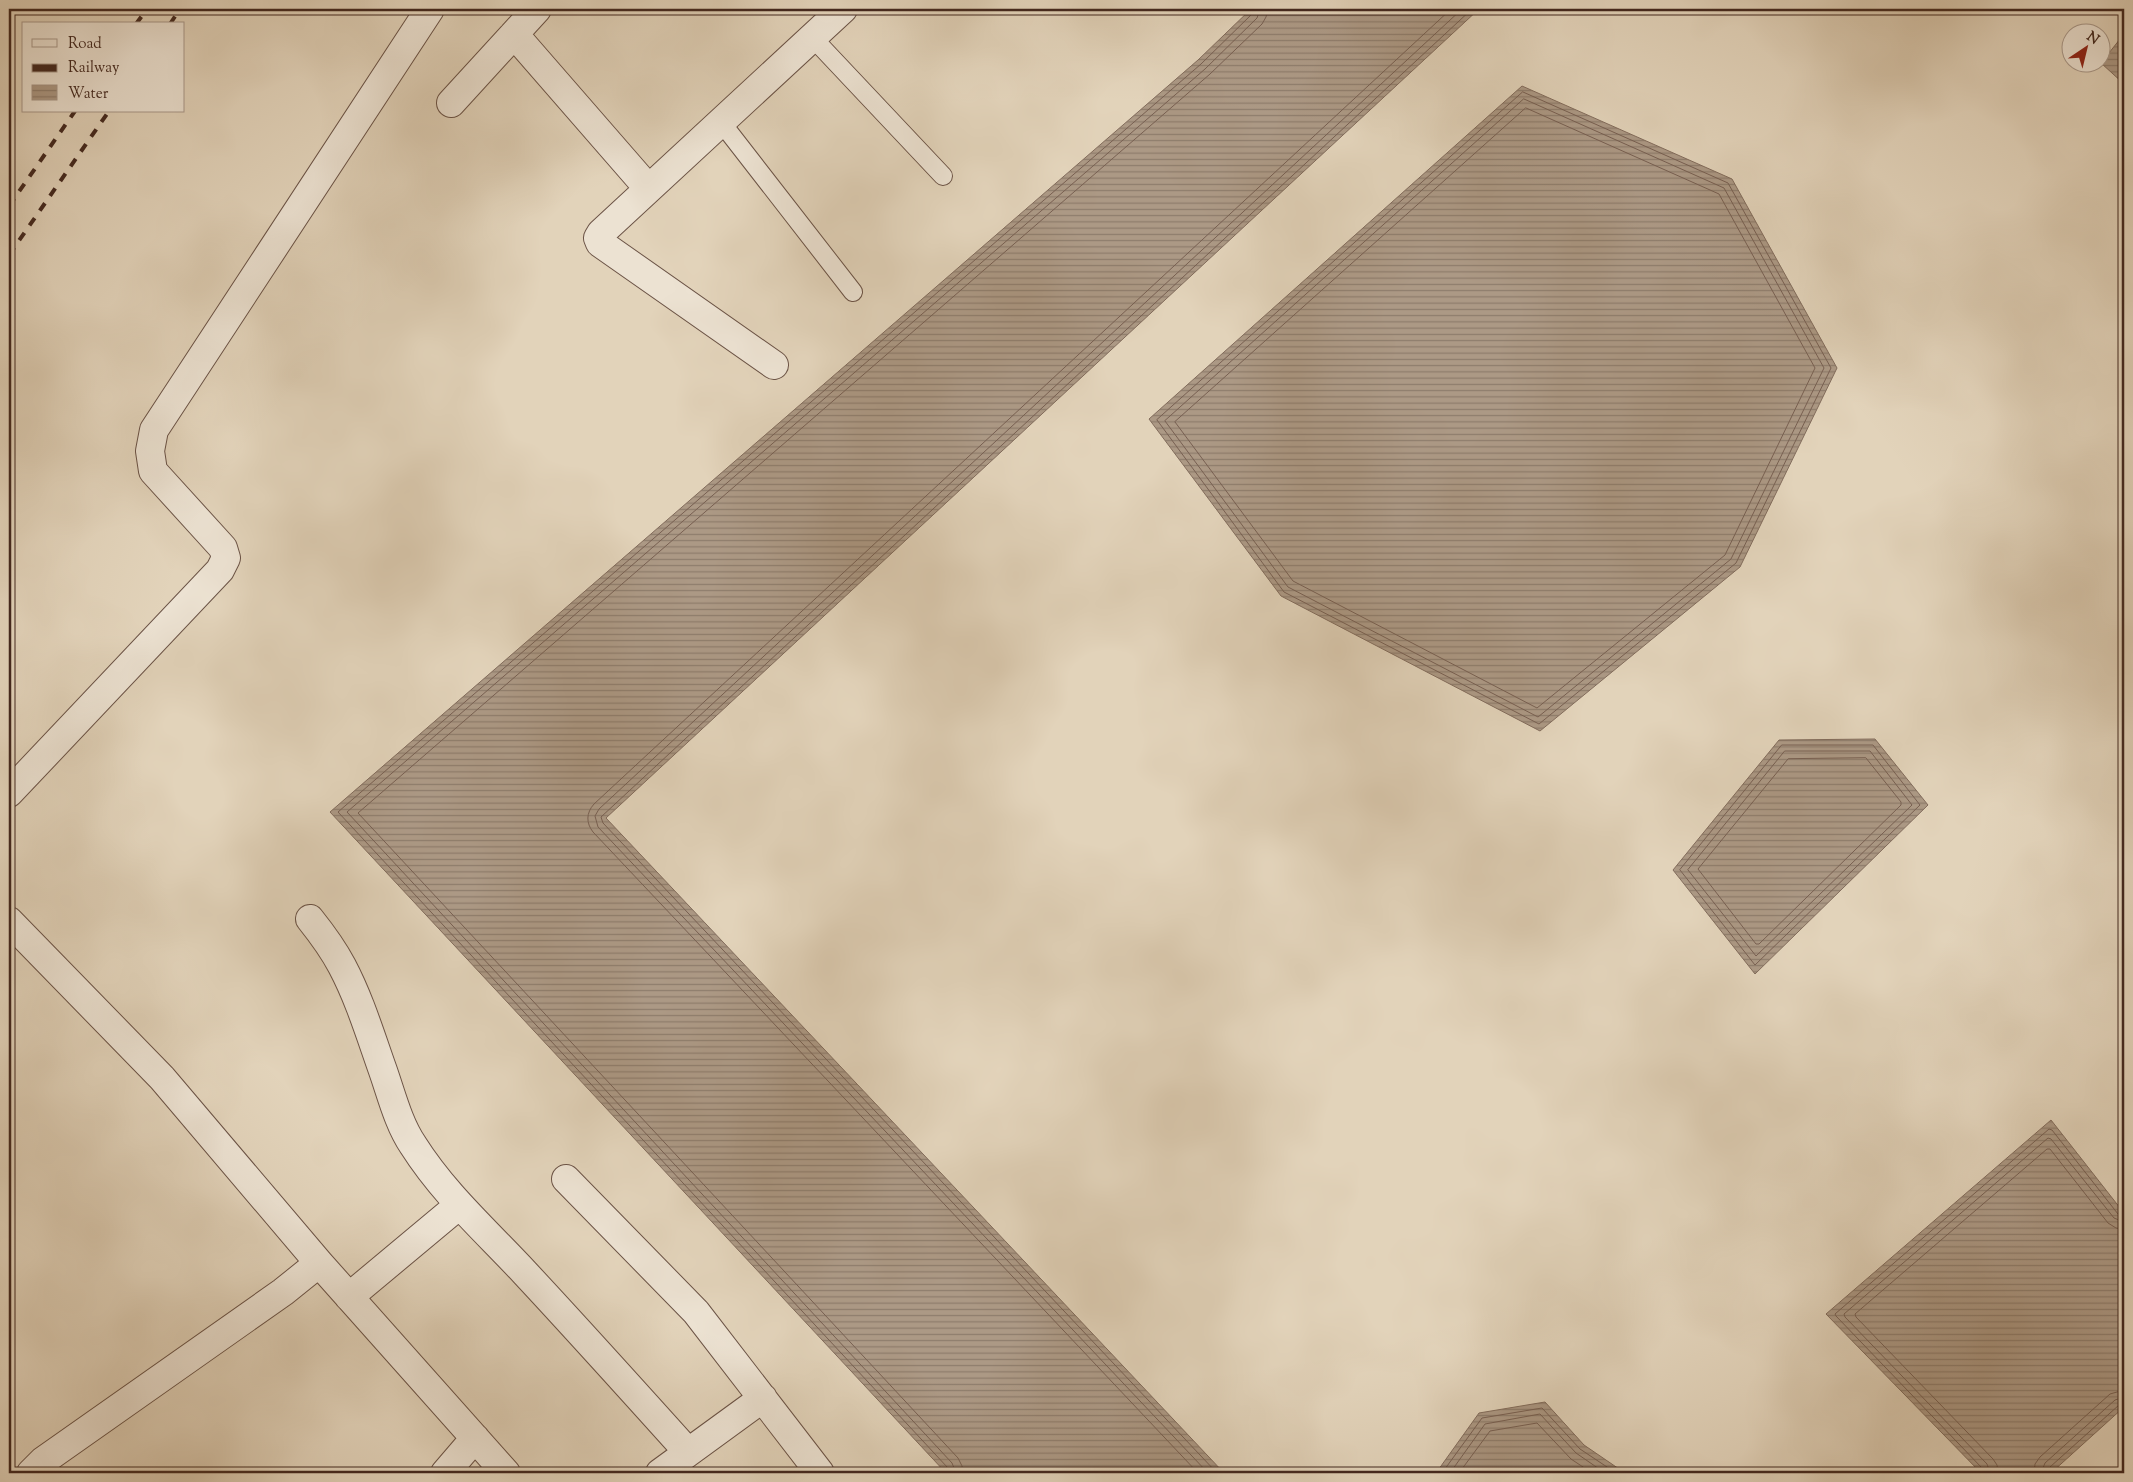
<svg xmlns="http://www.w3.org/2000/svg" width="2133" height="1482" font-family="'Sorts Mill Goudy',serif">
	<defs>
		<pattern id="water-rules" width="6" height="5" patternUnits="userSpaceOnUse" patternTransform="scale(1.25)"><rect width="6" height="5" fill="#ac9985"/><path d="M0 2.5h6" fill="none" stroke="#8e7d6c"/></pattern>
	</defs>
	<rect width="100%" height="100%" fill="#e2d3ba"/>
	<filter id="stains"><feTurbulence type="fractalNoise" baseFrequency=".004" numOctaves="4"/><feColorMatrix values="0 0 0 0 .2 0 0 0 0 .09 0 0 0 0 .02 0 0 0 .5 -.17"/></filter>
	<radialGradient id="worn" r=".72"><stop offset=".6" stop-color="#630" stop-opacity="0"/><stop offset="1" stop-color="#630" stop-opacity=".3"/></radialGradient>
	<path fill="url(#water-rules)" stroke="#826c5c" d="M1251 9H1479L606 818 1224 1473H946L330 812 1198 60Z
		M2124 34V84L2101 63Z
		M1522 86 1732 179 1837 368 1740 567 1540 731 1281 596 1149 419Z
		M1875 739 1928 805 1755 974 1673 870 1779 740Z
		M2051 1120 2124 1213V1407L2051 1473H1981L1826 1314Z
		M1545 1402 1584 1445 1625 1473H1436L1479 1413Z"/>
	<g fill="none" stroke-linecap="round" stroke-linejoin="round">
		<path stroke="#786052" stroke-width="1" d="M1523 92 1728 183 1831 368 1736 563 1539 724 1284 592 1157 420Z
			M1524 99 1724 188 1824 368 1731 559 1538 717 1288 587 1165 421Z
			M1526 108 1719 194 1815 368 1725 555 1537 708 1293 581 1175 422Z
			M1782 745H1873L1920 805 1755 965 1680 870Z
			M1785 751H1870L1912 805 1756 956 1688 870Z
			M1866 758 1901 802V805L1759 944H1756L1698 869 1788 759Z
			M949 1473 948 1468 338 812 1201 64 1252 14 1254 9
			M956 1473 952 1463 347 812 1205 69 1257 18 1260 9
			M963 1473 962 1466 958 1458 358 813 1210 74 1262 24 1266 17 1268 9
			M1198 1473 593 832C586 823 586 813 594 804L1451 9
			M1208 1473 598 827 595 816 599 809 1462 9
			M1217 1473 603 823 601 817 1472 9
			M1442 1473 1482 1418 1542 1408 1580 1449 1616 1473
			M1450 1473 1485 1424 1540 1414 1576 1453 1605 1473
			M1459 1473 1490 1431 1537 1423 1571 1459 1592 1473
			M1984 1473 1982 1468 1836 1316 1835 1314 2049 1129 2052 1130 2118 1214 2124 1216
			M1990 1473 1987 1464 1845 1317 1844 1314 2048 1138 2051 1139 2114 1218 2124 1222
			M1998 1473 1997 1465 1993 1459 1856 1317 1855 1314 2047 1149H2050L2108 1223 2116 1228 2124 1230
			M2034 1473 2035 1464 2040 1457 2110 1394 2124 1390
			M2041 1473 2045 1463 2115 1400 2124 1397
			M2048 1473 2050 1467 2119 1405 2124 1404"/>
		<defs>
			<path id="lane" d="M812 37 943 176
				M721 122 853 292"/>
			<path id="street" d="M514 34 648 188
				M451 103 537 9
				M774 365 600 243 598 238 601 233 843 9
				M9 793 220 570 226 558 223 548 153 471 150 451 154 430 430 9
				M310 919C322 934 333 949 342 966 359 998 370 1034 382 1068 391 1093 398 1123 413 1145 444 1194 486 1231 525 1273 580 1332 634 1392 688 1452
				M9 921 162 1078 319 1263 506 1473
				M566 1179 696 1312 820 1473
				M349 1297 458 1206
				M31 1473 43 1461 283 1292 319 1263
				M445 1473 475 1438
				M660 1473 763 1398"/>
		</defs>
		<use href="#lane" stroke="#6b5346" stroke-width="20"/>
		<use href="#street" stroke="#6b5346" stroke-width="30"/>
		<use href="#lane" stroke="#ece2d2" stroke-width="18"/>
		<use href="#street" stroke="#ece2d2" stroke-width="28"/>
		<path stroke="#43281f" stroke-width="4" stroke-dasharray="9 9" stroke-linecap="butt" d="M136 24 147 9
			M170 24 180 9
			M9 206 75 111
			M9 255 109 111"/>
	</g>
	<rect width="2133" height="1482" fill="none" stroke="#e2d3ba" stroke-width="30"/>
	<rect x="10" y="10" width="2113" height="1462" fill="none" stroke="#43281f" stroke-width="2.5"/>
	<rect x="15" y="15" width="2103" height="1452" fill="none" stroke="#43281f"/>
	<rect x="22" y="22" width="162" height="90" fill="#ece2d2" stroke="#a8988a"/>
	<rect x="32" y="39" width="25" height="8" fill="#ece2d2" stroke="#a8988a"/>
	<text x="68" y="48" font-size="15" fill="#43281f">Road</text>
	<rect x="32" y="64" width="25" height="8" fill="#43281f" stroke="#a8988a"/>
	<text x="68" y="72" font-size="15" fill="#43281f">Railway</text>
	<rect x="32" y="85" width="25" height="15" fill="url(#water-rules)" stroke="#a8988a"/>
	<text x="68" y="98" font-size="15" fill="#43281f">Water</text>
	<g transform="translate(2086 48) rotate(35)"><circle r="24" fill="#ece2d2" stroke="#a8988a"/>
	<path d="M0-4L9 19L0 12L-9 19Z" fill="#8f2418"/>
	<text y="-8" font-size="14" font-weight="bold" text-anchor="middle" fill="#43281f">N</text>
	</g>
	<rect width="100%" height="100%" filter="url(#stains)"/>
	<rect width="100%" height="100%" fill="url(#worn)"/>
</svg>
